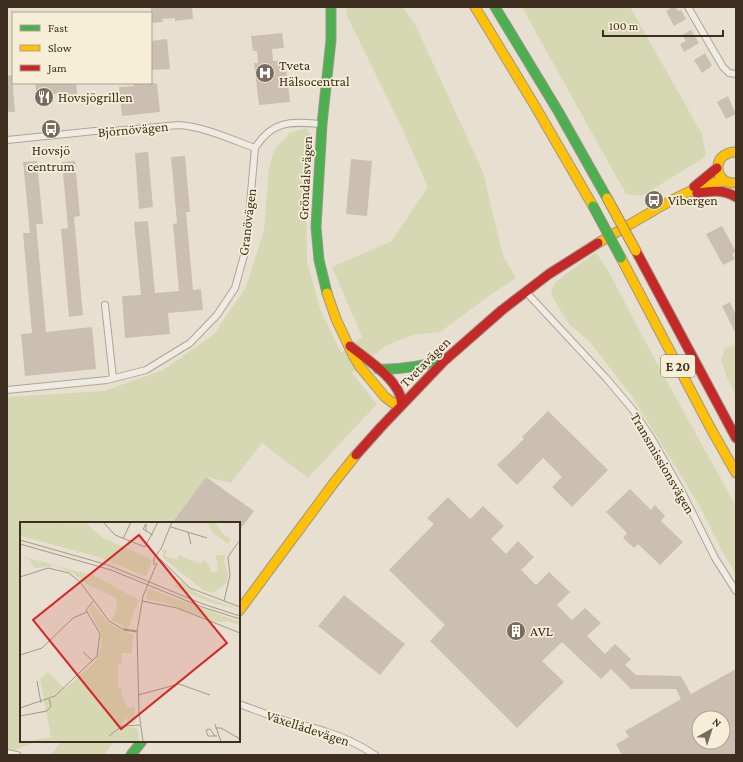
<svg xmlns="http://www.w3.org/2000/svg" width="743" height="762" font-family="'Crimson Pro',serif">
	<rect width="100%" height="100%" fill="#e7e0d1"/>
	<path fill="#d6d7b3" d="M346 7H403L415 24 483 172 503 256 516 278 493 293 440 332 413 335 385 346 352 373 377 404 308 478 262 443 231 483 206 477 172 523H21V741H37L10 752 7 755V397L104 391 163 370 214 334 246 287 264 230 269 169 274 150 290 133 306 128 313 138 306 203 307 261 320 309 341 353 362 337 332 267 392 241 428 187 403 130 347 16Z
		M522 7H630L702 134 706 156 642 196 626 194Z
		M595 253 600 258 610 274 654 358 736 506V574L722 551 699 505 633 398 589 341 569 324 553 298 551 291 555 283 566 274Z
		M736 345V395L727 378 721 360 725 348Z
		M61 741H114L104 755H51Z"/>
	<path fill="#cbbfb2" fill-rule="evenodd" d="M151 7H192L193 19 175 21V18L162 19 163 22 151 23Z
		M672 7H676L678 11 681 10 686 19 674 26 666 11Z
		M691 30 699 43 684 52 680 44 686 41 682 35Z
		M282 33 284 48 272 49 273 61 285 60 290 102 259 105 254 63H258L257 51H253L251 36Z
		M167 39 170 69 151 70V41Z
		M705 53 712 66 702 73 694 60Z
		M12 75 15 112H7V76Z
		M35 83H76L78 101 64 102 63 93 37 96Z
		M134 83H155V84H157L160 112 122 116 119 87 134 86Z
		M728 96 736 114 726 119 717 102Z
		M148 152 153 207 139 209 135 153Z
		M185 156 190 212H186L193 290 201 289 203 310 168 313 170 334 125 338 122 296 141 295 134 222 148 221 155 293 179 291 173 224 177 223 171 157Z
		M351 159 372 161 367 216 346 214Z
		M37 161 43 224H36L46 332 92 327 96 369 25 376 21 334 32 333 23 233H30L23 162Z
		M75 161 80 216 74 217 83 315 69 317 61 229 68 228 62 162Z
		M722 226 736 252 732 254 735 259 723 265 706 234Z
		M730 302 736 315V334L722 306Z
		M548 411 608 470 572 507 552 487 562 477 543 458 517 485 497 465 524 439 522 437Z
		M206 477 254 511 239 531V523H172Z
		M630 489 651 510 655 505 665 516 661 521 683 542 660 565 638 544 634 548 623 538 627 533 606 512Z
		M448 497 470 519 483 506 504 526 491 539 506 554 518 541 534 557 521 570 536 585 549 572 570 592 557 605 572 620 585 608 601 623 587 636 605 654 615 644 631 659 625 665 636 675 681 676 691 694 736 669V755H622L616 744 629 737 625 731 681 699 676 689H631L611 669 601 679 562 642 542 661 564 682 517 728 430 641 445 625 389 570 434 524 427 518ZM699 718H723V742H699Z
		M344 595 405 644 380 675 318 626Z"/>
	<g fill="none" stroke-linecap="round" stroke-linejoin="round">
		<defs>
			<path id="street" d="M688 7 723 67 729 73 736 74
				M7 140 95 131H113L179 125C205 127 230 139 255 148
				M526 292 606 378 633 410 652 439 682 492 715 558 736 591
				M105 305 113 378
				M7 390 107 380 146 370 190 343 217 315 235 288 246 248 255 148C273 119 292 122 322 124
				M239 704C253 709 268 715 283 720 297 724 313 727 327 732 344 737 360 745 375 755
				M7 753 17 755"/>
			<path id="fast" d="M495 7 558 111 607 198
				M327 293 319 260 316 227 322 124 331 40V7
				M378 369C401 370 422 366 443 360
				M131 755 142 741"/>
			<path id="slow" d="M475 7 535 106 593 206
				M736 152C733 152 729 152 727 154 716 158 715 173 724 180 728 183 732 183 736 183
				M598 243C614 234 630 224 646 215 668 202 698 184 724 181
				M621 258 711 429 736 473
				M327 293 336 319 353 355 360 367 385 397 393 403 402 404
				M239 611 333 484 356 455"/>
			<path id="jam" d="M694 187 717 168
				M697 193C711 191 723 189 736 197
				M636 251 736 438
				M350 346C366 359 392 375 400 395 401 398 401 401 402 404
				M356 455 381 427 445 360 502 310 549 274 598 243"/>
		</defs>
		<use href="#street" stroke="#ada599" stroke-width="8"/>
		<use href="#fast" stroke="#9c958a" stroke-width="11"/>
		<use href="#slow" stroke="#9c958a" stroke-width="11"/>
		<use href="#jam" stroke="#9c958a" stroke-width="11"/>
		<use href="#street" stroke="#efebe3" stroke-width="6"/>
		<use href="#fast" stroke="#4caf50" stroke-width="9"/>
		<use href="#slow" stroke="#ffc107" stroke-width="9"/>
		<use href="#jam" stroke="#c62828" stroke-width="9"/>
		<defs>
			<path id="fast-bridge" d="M593 206 621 258"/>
			<path id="slow-bridge" d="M607 198 636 251"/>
		</defs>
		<use href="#fast-bridge" stroke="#928b80" stroke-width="11" stroke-linecap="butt"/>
		<use href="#slow-bridge" stroke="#928b80" stroke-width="11" stroke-linecap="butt"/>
		<use href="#fast-bridge" stroke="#4caf50" stroke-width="9"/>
		<use href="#slow-bridge" stroke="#ffc107" stroke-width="9"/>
	</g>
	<defs>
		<symbol id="hospital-disc" viewBox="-11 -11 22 22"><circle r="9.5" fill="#786c5e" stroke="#f7eed8"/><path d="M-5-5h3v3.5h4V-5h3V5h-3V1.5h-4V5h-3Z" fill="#fff"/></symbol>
		<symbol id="restaurant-disc" viewBox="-11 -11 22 22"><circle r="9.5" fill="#786c5e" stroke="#f7eed8"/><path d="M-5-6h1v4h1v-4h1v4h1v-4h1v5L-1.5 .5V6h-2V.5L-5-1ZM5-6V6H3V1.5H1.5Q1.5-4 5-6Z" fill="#fff"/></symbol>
		<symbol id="bus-disc" viewBox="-11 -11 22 22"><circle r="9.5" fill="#786c5e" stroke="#f7eed8"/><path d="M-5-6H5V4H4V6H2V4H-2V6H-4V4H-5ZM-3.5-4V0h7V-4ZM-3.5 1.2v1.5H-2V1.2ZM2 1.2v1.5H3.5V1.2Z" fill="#fff"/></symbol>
		<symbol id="building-disc" viewBox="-11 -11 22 22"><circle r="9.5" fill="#786c5e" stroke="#f7eed8"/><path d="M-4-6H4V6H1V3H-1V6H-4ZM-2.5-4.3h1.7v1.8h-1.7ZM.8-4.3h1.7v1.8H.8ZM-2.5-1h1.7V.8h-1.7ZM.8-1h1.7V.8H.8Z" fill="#fff"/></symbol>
	</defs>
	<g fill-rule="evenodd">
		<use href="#hospital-disc" x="254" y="62" width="22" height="22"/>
		<use href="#restaurant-disc" x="33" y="86" width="22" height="22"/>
		<use href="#bus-disc" x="40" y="118" width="22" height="22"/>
		<use href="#bus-disc" x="643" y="189" width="22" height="22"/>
		<use href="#building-disc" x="505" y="620" width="22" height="22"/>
	</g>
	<g text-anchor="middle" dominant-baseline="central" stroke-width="3.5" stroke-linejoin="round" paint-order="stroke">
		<rect fill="#f7eed8" stroke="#756857" stroke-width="1" x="661" y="355" width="34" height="22" rx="3"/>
		<g font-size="13" font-weight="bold" fill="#3d2e20">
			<text x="678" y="366">E 20</text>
		</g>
		<g font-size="14" fill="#3d2e20" stroke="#f7eed8" text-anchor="start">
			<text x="279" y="65">Tveta<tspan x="279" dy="16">Hälsocentral</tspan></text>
			<text x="58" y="97">Hovsjögrillen</text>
			<text x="51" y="150" text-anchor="middle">Hovsjö<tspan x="51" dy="16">centrum</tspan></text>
			<text x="668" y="200">Vibergen</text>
			<text x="530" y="631">AVL</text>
		</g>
		<g font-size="14" fill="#3d2e20" stroke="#f7eed8">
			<text transform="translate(133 129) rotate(-5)">Björnövägen</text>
			<text transform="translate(305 178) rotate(-87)">Gröndalsvägen</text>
			<text transform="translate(247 222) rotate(-83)">Granövägen</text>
			<text transform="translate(425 362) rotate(-45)">Tvetavägen</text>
			<text transform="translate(663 463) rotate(60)">Transmissionsvägen</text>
			<text transform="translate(308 728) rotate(18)">Växellådevägen</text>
		</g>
	</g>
	<g transform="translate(20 522)">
		<rect width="220" height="220" fill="#e7e0d1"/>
		<path d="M0 0 67 2 83 16 129 36 132 39 127 52 125 54 75 34 0 14ZM187 0H195L202 11 211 17 208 22 193 11ZM143 27 147 28 145 34 157 38 159 33 181 42 184 38 189 43 192 51 198 49 196 33H205L204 41 208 52 206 62 193 71 183 68 143 36ZM0 34 75 54 119 78 106 111 113 112 112 131H102V140L98 143V165L101 166 102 174 107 186 115 185V201H108L107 194 101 204 117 206 120 220H3L31 215 20 157 28 150 45 167 73 142 79 132 82 121 81 111 69 88 72 81 87 100 102 109 104 105 91 98 97 87 96 76 65 61 54 52 36 44 14 46 10 38ZM161 59 178 72 220 88 192 81 160 68 156 64ZM127 66 220 100V103L208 99 195 100 149 82 126 77Z" fill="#d6d7b3"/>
		<path fill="none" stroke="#a3998a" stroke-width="1" d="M83 0 95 13 125 25 138 0M151 5 187 16M126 9 123 7 126 2V9L133 13M168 10 171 22M103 17 111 0M0 18 88 43 183 82 220 94M0 22 91 48 182 85 220 97M140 37 170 66 220 85M134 43V36L141 27 152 0M0 55 28 46 49 51 60 60 89 99 104 108 117 110M122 79 157 86 220 111M204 79 210 53 208 35 220 18M104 107 117 109M63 130 73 139M0 133 22 126 53 96 67 90M17 159 21 181M118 173 159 162 190 173M0 186 35 174 77 134 80 112 66 88 73 79M0 194 27 189 31 184 29 177M195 202 201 220M195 206H201L220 217M89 214 102 204 120 203M195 214 190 207 186 208 188 214H197M123 220 119 190 117 110 123 74 137 41"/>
		<path fill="#d62828" fill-opacity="0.15" stroke="#d62828" stroke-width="2" d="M119 13 207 121 101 207 13 98Z"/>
		<rect width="220" height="220" fill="none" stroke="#3d2e20" stroke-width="2"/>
	</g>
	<rect width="743" height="762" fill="none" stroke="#3d2e20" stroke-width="16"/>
	<rect x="12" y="12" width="140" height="72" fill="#f7eed8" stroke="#ada18e"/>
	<rect x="20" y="25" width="20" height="6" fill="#4caf50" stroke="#ada18e"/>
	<text x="48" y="32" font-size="12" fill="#3d2e20">Fast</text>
	<rect x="20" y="45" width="20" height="6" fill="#ffc107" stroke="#ada18e"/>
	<text x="48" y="52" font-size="12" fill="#3d2e20">Slow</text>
	<rect x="20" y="65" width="20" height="6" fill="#c62828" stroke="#ada18e"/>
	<text x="48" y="72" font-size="12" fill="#3d2e20">Jam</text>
	<g transform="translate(711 730) rotate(39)"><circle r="19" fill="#f7eed8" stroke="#ada18e"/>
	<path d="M0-3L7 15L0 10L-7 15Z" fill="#786c5e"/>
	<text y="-6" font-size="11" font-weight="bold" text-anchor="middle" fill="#3d2e20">N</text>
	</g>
	<path d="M603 30v6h120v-6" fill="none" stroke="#3d2e20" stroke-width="2"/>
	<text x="609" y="30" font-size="12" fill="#3d2e20" stroke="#f7eed8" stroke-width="3" paint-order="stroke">100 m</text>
</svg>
